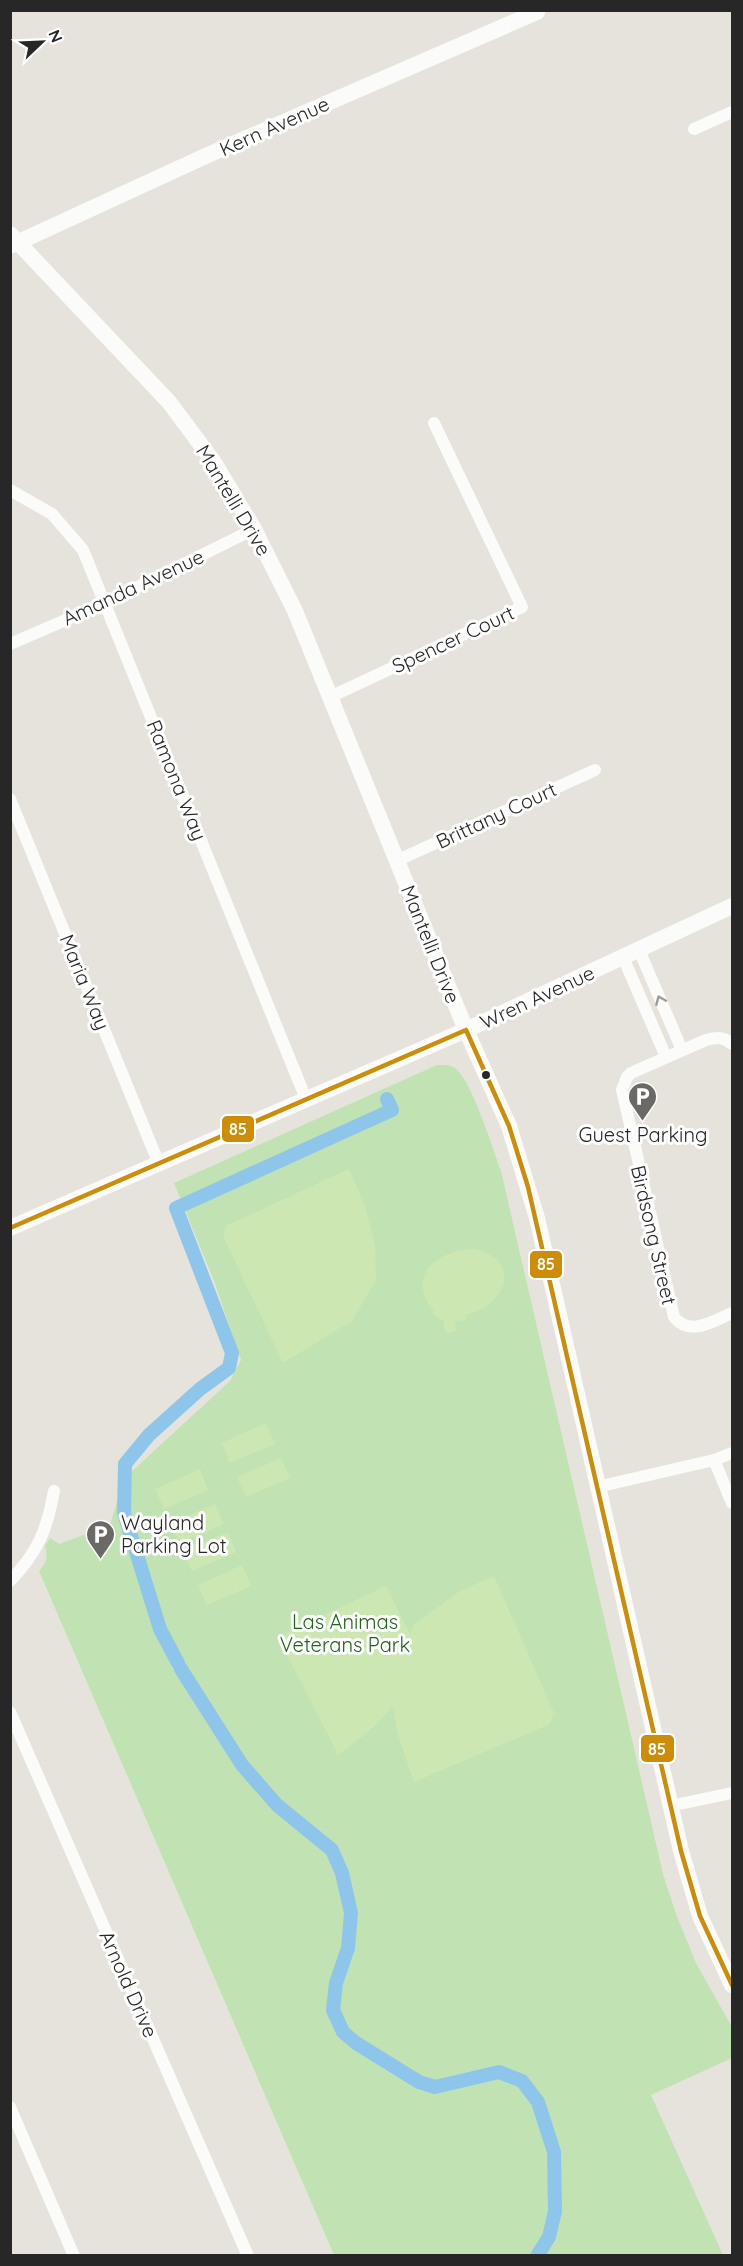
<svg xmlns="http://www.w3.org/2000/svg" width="743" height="2266" font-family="Quicksand,sans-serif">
	<rect width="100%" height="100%" fill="#e6e3dc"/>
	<path fill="#c1e3b3" d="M437 1065C443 1065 449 1064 455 1068 472 1081 493 1149 501 1171L663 1874 676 1914 696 1963 732 2027V2058L651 2095 723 2255H334L39 1571C47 1562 48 1557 45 1546L50 1538 59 1544 110 1525 120 1491 130 1473 230 1381 241 1360 214 1281 174 1183Z"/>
	<path fill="#cce7b1" d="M349 1169 365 1205 375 1246 376 1280 352 1321 283 1363 223 1236 226 1226Z
		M471 1249C521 1256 511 1303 466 1315V1320L455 1322 456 1331 445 1333 444 1321 432 1314 434 1311C405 1277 436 1252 471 1249Z
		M266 1423 275 1444 230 1463 222 1443Z
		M281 1458 290 1478 246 1497 237 1477Z
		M200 1469 208 1490 164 1509 155 1489Z
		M215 1504 224 1524 180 1543 171 1523Z
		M228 1532 236 1552 192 1571 183 1551Z
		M242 1565 251 1586 207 1605 198 1585Z
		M494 1576 554 1713 550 1724 414 1782 397 1732 393 1706 373 1728 338 1755 282 1645 286 1633 386 1586 410 1634 414 1624 460 1591Z"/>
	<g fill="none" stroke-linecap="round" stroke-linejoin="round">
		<path stroke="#8dc6ea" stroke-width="14" d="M178 1663 160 1629 124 1513 125 1464 149 1435 200 1389 229 1368 232 1353 176 1208 392 1110 387 1099
			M181 1669 242 1765 277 1805 332 1850 342 1873 351 1913 348 1948 336 1983 333 2010 343 2032 356 2043 419 2082 435 2087 499 2072 522 2081 538 2102 554 2152 555 2211 549 2237 537 2256"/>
		<path stroke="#fbfbfa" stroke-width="12" d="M694 129 732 112
			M10 490 52 514 83 550 306 1099
			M10 644 105 603 254 529
			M330 697 522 607 434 423
			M10 799 159 1164
			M396 861 595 770
			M639 950 682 1050
			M623 957 666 1057
			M732 1044C724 1037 717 1037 706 1040L631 1073 627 1077 622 1090 674 1317C690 1337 713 1321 732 1313
			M714 1460 732 1503
			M597 1487 714 1460 732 1453
			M10 1581C38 1552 47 1530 54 1491
			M10 1712 248 2256
			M670 1806 732 1793
			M10 2107 74 2256"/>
		<path stroke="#fbfbfa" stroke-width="16" d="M10 234 169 402 213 461 254 529 295 611 466 1030 509 1126 537 1218 681 1851 700 1916 732 1985
			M10 246 210 154 537 12
			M10 1228 466 1030 732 906"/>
		<defs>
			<path id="bus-1" d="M466 1030 509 1126 528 1187 681 1851 700 1916 732 1985
				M10 1228 466 1030"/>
		</defs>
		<use href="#bus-1" stroke="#fff" stroke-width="9"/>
		<use href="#bus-1" stroke="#cd8d08" stroke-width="4.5"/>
	</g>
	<defs><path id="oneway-chevron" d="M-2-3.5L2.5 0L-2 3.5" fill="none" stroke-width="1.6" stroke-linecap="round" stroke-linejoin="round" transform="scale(1.5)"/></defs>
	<use stroke="#9c9c9b" href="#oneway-chevron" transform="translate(660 1000) rotate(-113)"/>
	<defs>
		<symbol id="parking-pin" viewBox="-11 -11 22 30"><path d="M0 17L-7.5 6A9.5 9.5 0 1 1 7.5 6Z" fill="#6a6966" stroke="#fff"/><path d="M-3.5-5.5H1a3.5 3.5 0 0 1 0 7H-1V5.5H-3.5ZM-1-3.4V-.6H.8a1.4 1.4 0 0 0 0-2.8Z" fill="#fff"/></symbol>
	</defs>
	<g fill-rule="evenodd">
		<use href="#parking-pin" x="626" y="1080" width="33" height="45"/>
		<use href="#parking-pin" x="84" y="1518" width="33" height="45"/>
	</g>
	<circle fill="#272727" stroke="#fff" stroke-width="2" cx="486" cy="1075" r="5"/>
	<g text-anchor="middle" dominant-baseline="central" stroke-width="6" stroke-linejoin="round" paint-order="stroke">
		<g font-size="20" fill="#272727" stroke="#fff">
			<text transform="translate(274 126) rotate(-24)">Kern Avenue</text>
			<text transform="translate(234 500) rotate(59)">Mantelli Drive</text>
			<text transform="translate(133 587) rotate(-25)">Amanda Avenue</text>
			<text transform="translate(453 639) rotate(-25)">Spencer Court</text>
			<text transform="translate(177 780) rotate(68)">Ramona Way</text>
			<text transform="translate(496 815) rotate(-25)">Brittany Court</text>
			<text transform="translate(431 944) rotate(68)">Mantelli Drive</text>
			<text transform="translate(85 982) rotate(68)">Maria Way</text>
			<text transform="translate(537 997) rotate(-25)">Wren Avenue</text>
			<text transform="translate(654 1235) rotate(77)">Birdsong Street</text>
			<text transform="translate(129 1984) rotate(66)">Arnold Drive</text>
		</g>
		<g font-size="20" fill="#272727" stroke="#fff">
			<text x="643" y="1134">Guest Parking</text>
			<text x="121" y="1522" text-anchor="start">Wayland<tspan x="121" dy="23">Parking Lot</tspan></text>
		</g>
		<g font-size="20" fill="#1e6317" stroke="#fff">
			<text x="345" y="1621">Las Animas<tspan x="345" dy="23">Veterans Park</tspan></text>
		</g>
	</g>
	<g stroke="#fff" stroke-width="2">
		<rect x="221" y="1115" width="34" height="28" rx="6" fill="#cd8d08"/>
		<rect x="529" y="1250" width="34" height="29" rx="6" fill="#cd8d08"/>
		<rect x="640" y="1734" width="35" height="29" rx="6" fill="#cd8d08"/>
	</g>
	<g font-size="16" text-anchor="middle" font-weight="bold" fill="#fff">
		<text x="238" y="1135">85</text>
		<text x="546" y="1270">85</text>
		<text x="657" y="1755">85</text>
	</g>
	<rect width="743" height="2266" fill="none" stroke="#272727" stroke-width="24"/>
	<g transform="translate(42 42) rotate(67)" stroke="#ffffff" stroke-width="4.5" paint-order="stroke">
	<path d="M0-4.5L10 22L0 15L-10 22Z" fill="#272727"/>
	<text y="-9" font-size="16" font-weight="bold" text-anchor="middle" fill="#272727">N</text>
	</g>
</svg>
